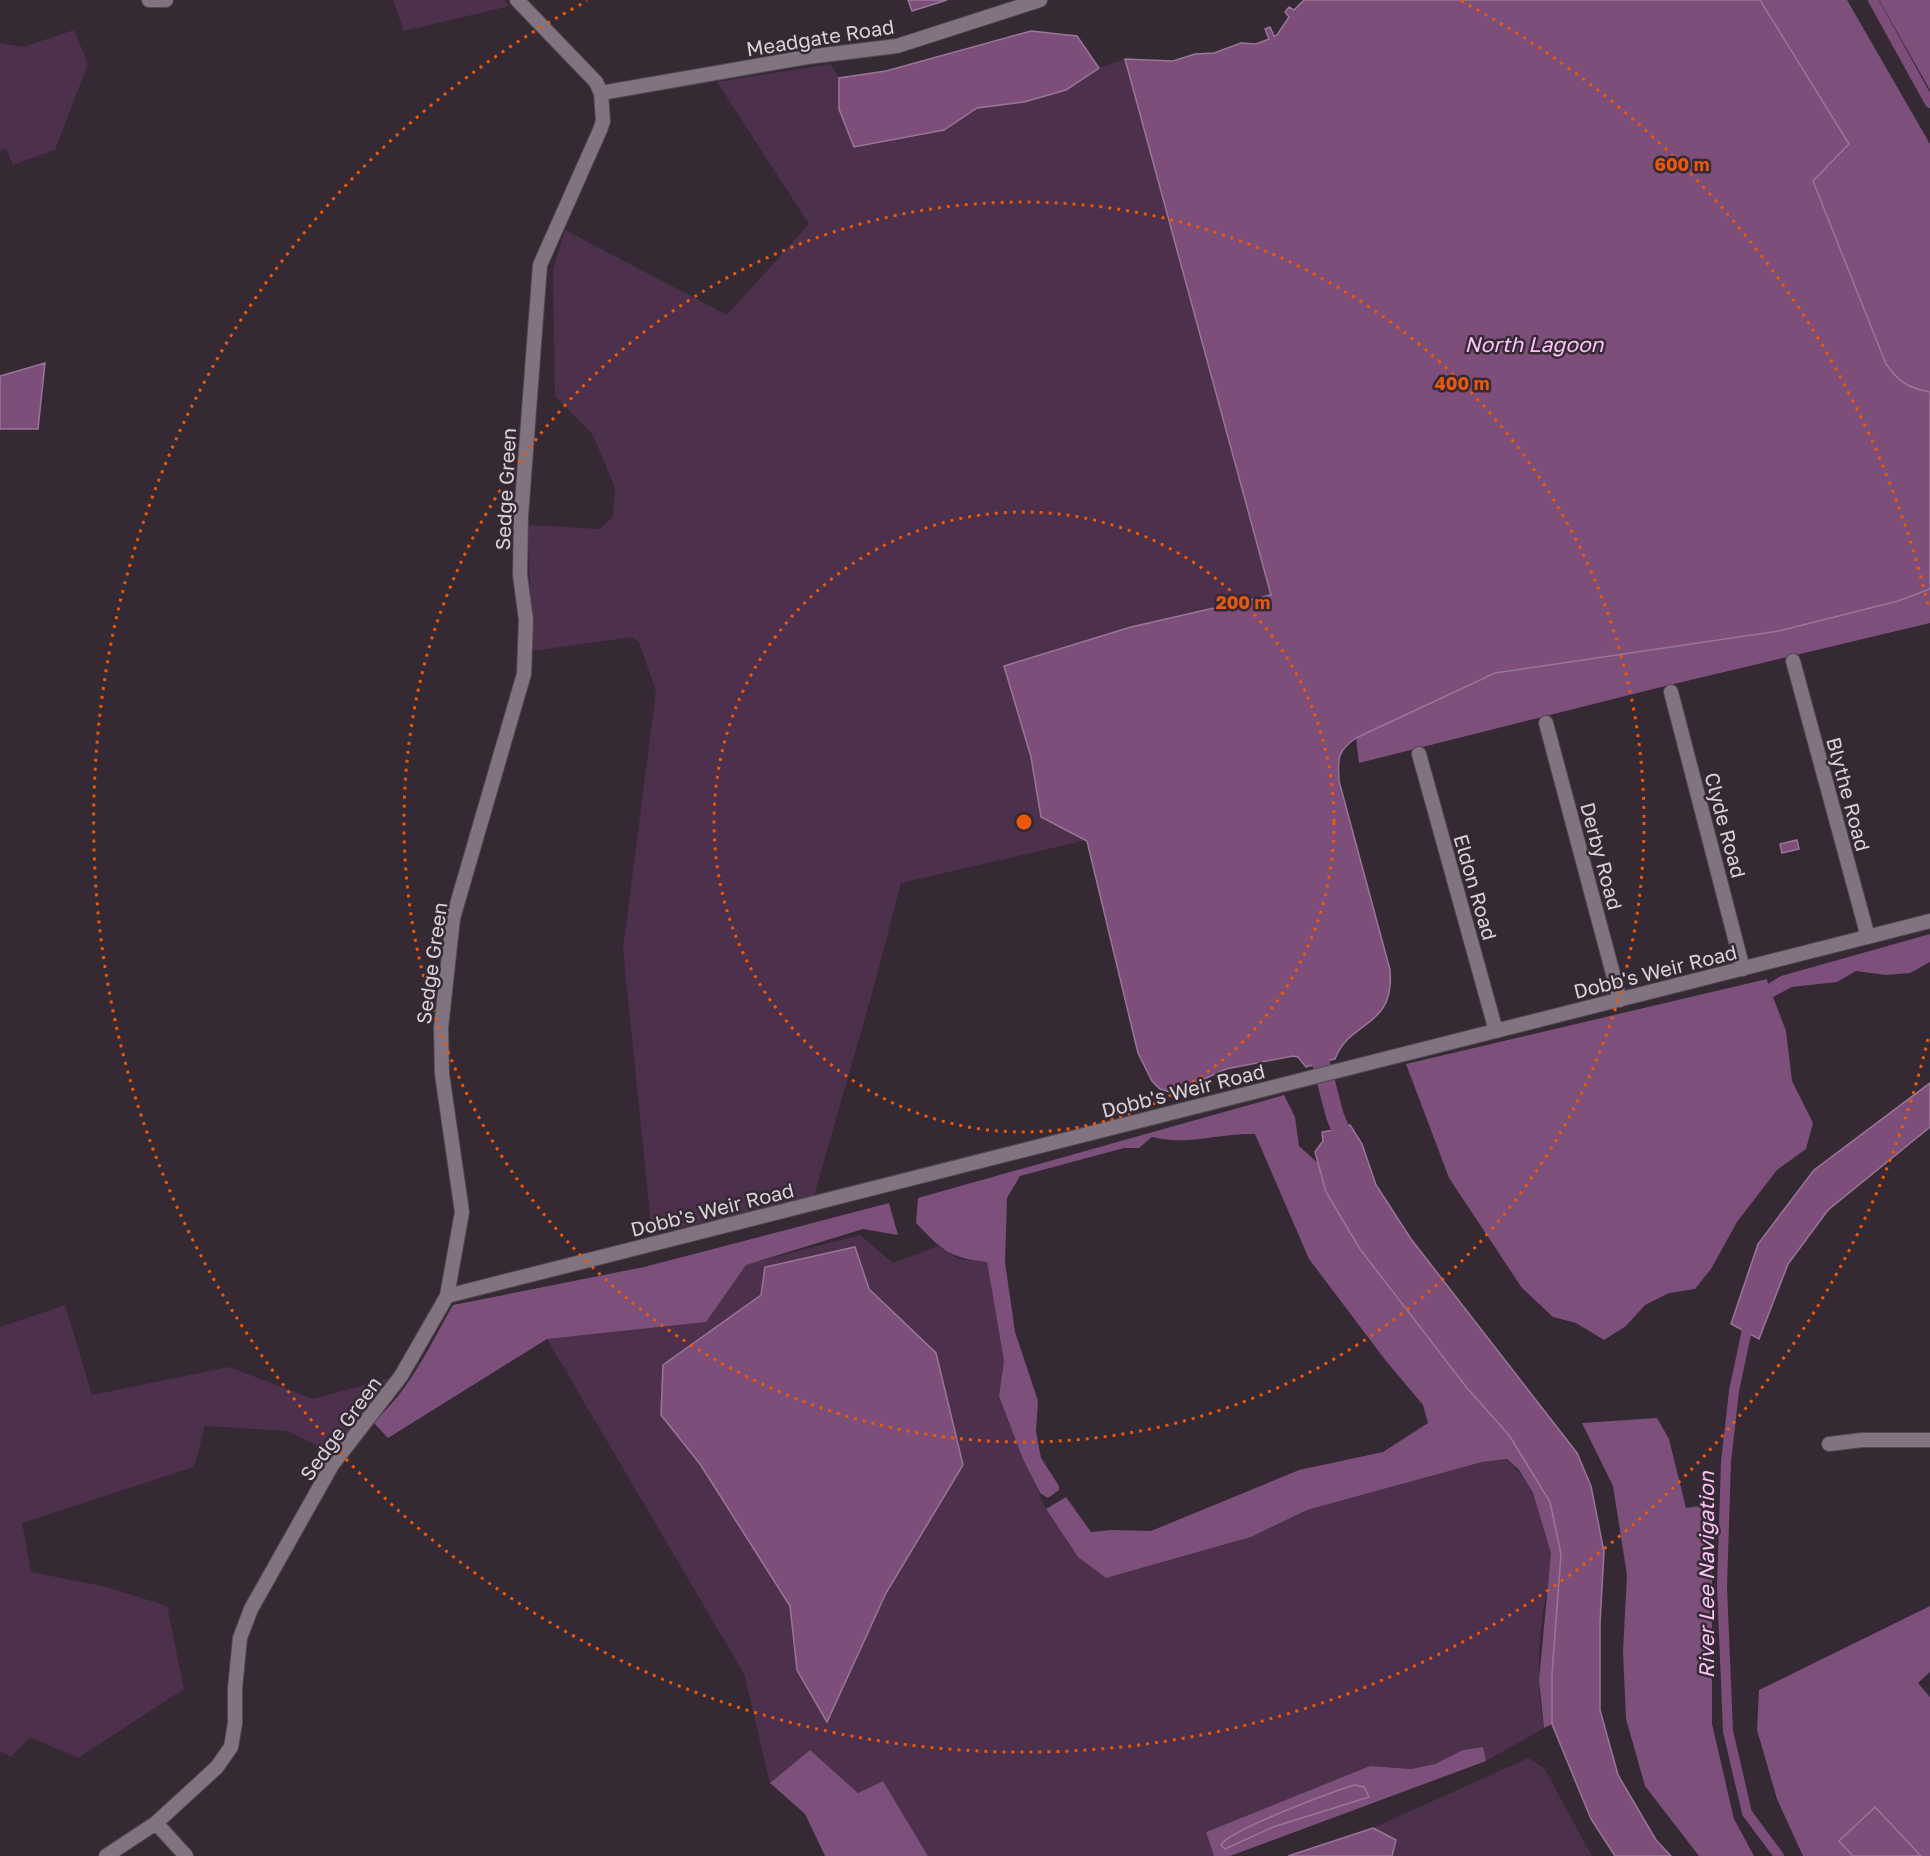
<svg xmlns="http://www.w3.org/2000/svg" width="1930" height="1856" font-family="'Golos Text',sans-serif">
	<rect width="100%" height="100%" fill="#352934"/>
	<path fill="#4d304b" d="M393 0H504L510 6 404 31Z
		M74 30 88 64 55 150 13 165 6 148 0 150V43L23 47Z
		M1125 59 1271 596 1131 627 1031 757 1041 817 1087 840 901 883 873 990 814 1196 652 1235 623 949 656 691 639 642 632 637 532 651 528 525 600 529 613 517 615 488 593 435 555 396 553 270 565 230 727 315 809 224 717 82 831 64 839 78V109L944 130 977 108 1024 102 1066 90 1099 68Z
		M860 1235 893 1263 938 1246 959 1259 987 1262 1004 1361 999 1396 1044 1506 1078 1557 1106 1578 1251 1537 1307 1510 1482 1462 1506 1459C1530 1478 1548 1523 1551 1553 1553 1567 1548 1581 1546 1595 1538 1638 1536 1685 1544 1728L1486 1761 1482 1747 1463 1750 1435 1764 1411 1769 1370 1766 1206 1832 1214 1856H928L883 1781 858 1793 810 1750 770 1783 744 1674 547 1339 706 1322 741 1266Z
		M65 1305 92 1395 229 1367 313 1399 389 1378 335 1454 287 1431 205 1426 194 1467 22 1523 31 1572 107 1587 167 1606 184 1689 78 1758 30 1737 11 1757 0 1751V1327Z
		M1528 1758 1544 1768 1592 1856H1392L1396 1840 1373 1828Z"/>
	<path fill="#7d4f7b" d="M1760 0H1847L1930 144V392C1908 388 1899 382 1886 364L1813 180 1849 144Z
		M1879 0H1930V90Z
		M1930 589V623L1657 688 1359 763 1356 738 1495 673 1779 631 1898 601Z
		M1930 934V962L1910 973 1886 975 1856 971 1837 982 1792 987 1773 997 1786 1031 1792 1081 1813 1123 1806 1149 1777 1170 1737 1222 1711 1269 1695 1289 1669 1293 1645 1305 1626 1326 1604 1340 1576 1323 1553 1317 1522 1288 1449 1178 1406 1064 1767 979 1768 984 1781 976Z
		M1284 1095 1295 1117 1299 1146 1318 1163 1326 1192 1360 1249 1467 1388 1509 1435 1550 1502 1561 1554 1552 1674V1724L1544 1728 1539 1680 1551 1553 1533 1493 1519 1470 1507 1459 1482 1462 1307 1510 1251 1537 1106 1578 1078 1557 1046 1509 1066 1497 1091 1532 1111 1530 1151 1531 1299 1470 1383 1452 1428 1423 1423 1405 1386 1361 1309 1259 1255 1134C1218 1133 1189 1146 1152 1137L1139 1148H1124L1020 1176 1007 1198 1005 1262 1015 1332 1038 1401 1036 1431 1041 1458 1059 1486V1490L1048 1498 1040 1493 1023 1459 999 1396 1004 1361 987 1262C949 1258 942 1250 916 1223L918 1198Z
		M889 1203 898 1235 863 1229 746 1265 706 1322 547 1339 388 1438 373 1422C409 1392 430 1345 453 1305L644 1267Z
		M1657 1418 1669 1439 1686 1508 1712 1504V1724L1734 1819 1754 1856H1699L1645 1786 1626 1719 1623 1651 1627 1575 1613 1486 1582 1423Z
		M1930 1606V1672L1918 1683 1930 1697V1856H1803L1777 1799 1757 1730 1759 1690Z
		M1483 1747 1486 1761 1230 1856H1214L1206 1832 1370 1766 1411 1769 1435 1764 1463 1750Z
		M810 1750 858 1793 883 1781 928 1856H825L805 1814 770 1783Z"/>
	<path fill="#7d4e7a" stroke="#997697" stroke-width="1.5" d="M908 0H947L912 11Z
		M1304 0H1760L1849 144 1813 181 1886 364C1899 382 1908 388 1930 392V589L1898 601 1779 631 1495 673 1356 738C1336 752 1338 759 1339 781L1390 970C1395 1029 1350 1019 1335 1059L1306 1067 1298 1057 1293 1056 1226 1069 1180 1090 1170 1092 1160 1089 1152 1081 1138 1053 1087 841 1041 817 1031 757 1004 666 1131 627 1271 595 1125 59 1173 61 1195 54 1214 53 1241 43 1256 44 1269 39 1265 29 1270 27 1274 36 1277 35 1289 17 1285 12 1289 7 1294 10Z
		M1031 31 1077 36 1099 68 1066 90 1024 102 977 108 944 130 854 147 839 109V78L886 71Z
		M45 363 38 429H0V376Z
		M1797 840 1799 849 1782 853 1780 844Z
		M1930 1083V1127L1828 1210 1788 1264 1759 1339 1731 1324 1758 1244 1814 1170Z
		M1350 1125 1362 1144 1376 1185 1411 1239 1577 1453 1591 1486 1604 1552 1600 1623V1710L1618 1775 1656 1840 1671 1856H1615L1591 1819 1552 1724V1674L1561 1554 1550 1502 1509 1435 1467 1388 1360 1249 1326 1192 1315 1152 1323 1141 1322 1132 1333 1130 1337 1133 1341 1128Z
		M855 1247 869 1289 936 1353 963 1465 886 1593 827 1722 797 1670 790 1606 700 1464 661 1415 663 1365 761 1295 765 1267Z
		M1355 1785 1364 1787 1369 1797 1273 1827 1225 1849 1221 1845C1227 1831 1334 1791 1355 1785Z
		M1875 1807 1921 1856H1853L1839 1841Z
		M1373 1828 1396 1840 1392 1856H1288Z"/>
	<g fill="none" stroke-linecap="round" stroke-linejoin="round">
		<path stroke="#7d4e7a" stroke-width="10" d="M1873 0 1930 103
			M1749 1320 1734 1391 1726 1462 1722 1587 1728 1731 1747 1813 1779 1856"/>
		<path stroke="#7d4e7a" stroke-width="18" d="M1321 1063 1335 1116 1349 1150"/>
		<defs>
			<path id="minor" d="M149 0H166
				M601 93 807 57 897 46 1040 0
				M1793 661 1868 937
				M1671 692 1743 969
				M1546 723 1620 1000
				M1419 754 1496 1031
				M447 1296 1930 921
				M1829 1444 1862 1440H1930
				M156 1823 186 1856
				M106 1856 156 1823 217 1767 231 1747 235 1723V1688L240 1638 251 1609 332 1465 401 1376 447 1296 462 1212 442 1074 441 1028 453 918 524 674 526 620 520 575 521 516 540 265 600 130 603 121 601 93 596 82 517 0"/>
		</defs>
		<use href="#minor" stroke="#514850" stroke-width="16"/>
		<use href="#minor" stroke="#817380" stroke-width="14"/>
	</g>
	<g fill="none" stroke="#e8590c" stroke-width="3" stroke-dasharray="3 6">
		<circle cx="1024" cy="822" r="310"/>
		<circle cx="1024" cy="822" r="620"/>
		<path d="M1928 1039A930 930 0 1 1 587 1M1461 1A930 930 0 0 1 1928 605"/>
	</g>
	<g text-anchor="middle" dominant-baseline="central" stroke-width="5" stroke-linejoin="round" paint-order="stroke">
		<g font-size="20" fill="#dad3da" stroke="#352934">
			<text transform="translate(820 37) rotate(-9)">Meadgate Road</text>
			<text transform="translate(505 489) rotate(-87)">Sedge Green</text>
			<text transform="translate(1849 794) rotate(75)">Blythe Road</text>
			<text transform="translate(1726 825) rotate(75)">Clyde Road</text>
			<text transform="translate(1602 856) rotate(75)">Derby Road</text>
			<text transform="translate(1476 887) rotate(74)">Eldon Road</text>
			<text transform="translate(431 963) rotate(-82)">Sedge Green</text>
			<text transform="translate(1655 971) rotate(-14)">Dobb's Weir Road</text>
			<text transform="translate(1183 1090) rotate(-14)">Dobb's Weir Road</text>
			<text transform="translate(712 1209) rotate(-14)">Dobb's Weir Road</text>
			<text transform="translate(340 1428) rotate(-54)">Sedge Green</text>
		</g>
		<g font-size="21" font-style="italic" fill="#fcc3f8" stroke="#352934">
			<text x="1534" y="344">North Lagoon</text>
			<text transform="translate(1706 1575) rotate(-90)">River Lee Navigation</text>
		</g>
	</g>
	<circle cx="1024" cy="822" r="9" fill="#e8590c" stroke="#352934" stroke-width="3"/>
	<g font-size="18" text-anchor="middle" font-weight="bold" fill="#e8590c" stroke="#352934" stroke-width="5" stroke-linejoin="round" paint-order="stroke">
		<text x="1682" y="171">600 m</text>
		<text x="1462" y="390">400 m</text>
		<text x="1243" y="609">200 m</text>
	</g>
</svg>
